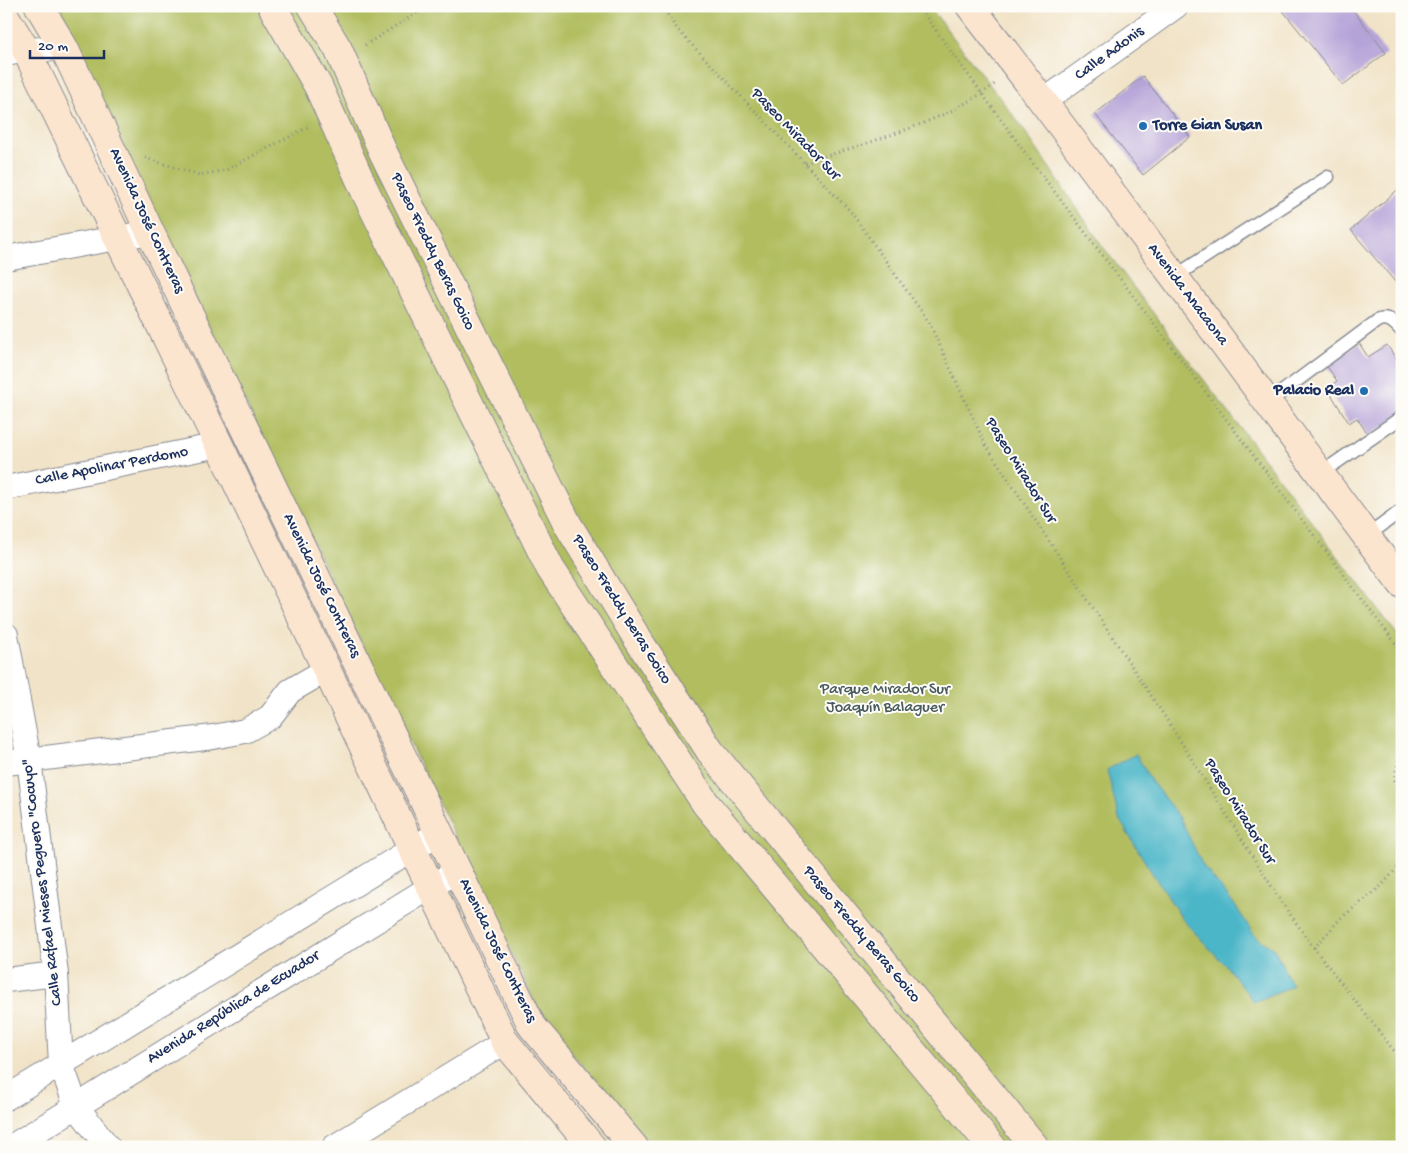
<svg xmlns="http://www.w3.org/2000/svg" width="1408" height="1153" font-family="'Gochi Hand',sans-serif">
	<rect width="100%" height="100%" fill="#fdfcf7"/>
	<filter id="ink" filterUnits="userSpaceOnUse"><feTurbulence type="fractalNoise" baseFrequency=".02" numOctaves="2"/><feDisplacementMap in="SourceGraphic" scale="10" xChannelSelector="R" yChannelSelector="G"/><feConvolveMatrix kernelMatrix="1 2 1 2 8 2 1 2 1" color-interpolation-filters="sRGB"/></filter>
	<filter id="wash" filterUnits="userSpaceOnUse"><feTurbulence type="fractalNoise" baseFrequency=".0096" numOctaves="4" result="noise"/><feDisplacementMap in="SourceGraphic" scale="20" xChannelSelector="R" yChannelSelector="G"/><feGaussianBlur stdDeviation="1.12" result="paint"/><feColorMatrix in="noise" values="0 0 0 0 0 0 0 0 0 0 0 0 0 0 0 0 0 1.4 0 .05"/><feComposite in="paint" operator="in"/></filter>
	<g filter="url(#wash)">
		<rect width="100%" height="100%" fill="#f1e3c7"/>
		<path fill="#b1bd5f" stroke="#66765e" d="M54 6H929L1019 123 1103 247 1402 641V1147H650L543 1019Z"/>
		<path fill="#4bb6c8" stroke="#337293" d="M1136 754 1151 781 1180 818 1203 866 1234 904 1255 936 1275 950 1292 986 1254 1002 1227 967 1183 920 1147 865 1119 819 1107 770Z"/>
		<g id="blocks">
			<path fill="#b5a3d8" d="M1279 6H1350L1386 53 1343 85Z
				M1143 76 1190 137 1143 175 1095 114Z
				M1402 186V290L1351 230Z
				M1359 343 1368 357 1387 345 1402 368V389L1398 392 1402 398V414L1369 436 1357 418 1349 423 1327 388 1337 381 1326 365Z"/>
		</g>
	</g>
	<g filter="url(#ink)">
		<use href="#blocks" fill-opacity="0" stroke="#868992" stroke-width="1"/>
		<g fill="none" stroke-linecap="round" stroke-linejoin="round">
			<defs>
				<path id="lane" d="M1174 277 1328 177
					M1267 403 1377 321C1389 316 1394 323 1402 331
					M1321 473 1402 417
					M1366 537 1402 510"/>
				<path id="street" d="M6 54 26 50 64 48
					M1044 101 1176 6
					M6 258 150 232
					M6 488 219 445
					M6 635 29 760 56 974 61 1064 76 1106 108 1147
					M6 763 213 737 245 731 270 717 290 691 326 670
					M6 980 56 974
					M6 1098 440 832
					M11 1147 458 870
					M334 1147 505 1042"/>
				<path id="secondary" d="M39 6 64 48 150 232 532 1026 634 1147
					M272 6 318 86 365 191 550 568 706 804 992 1147
					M312 6 338 49 383 152 568 525 637 638 710 751 1035 1147
					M970 6C1117 196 1258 391 1402 584
					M6 18 26 50 219 445 505 1042 592 1147"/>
			</defs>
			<use href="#lane" stroke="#868992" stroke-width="15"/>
			<use href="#street" stroke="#868992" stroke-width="26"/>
			<use href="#secondary" stroke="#868992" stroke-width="30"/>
			<path stroke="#868992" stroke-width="3" stroke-dasharray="1 4" stroke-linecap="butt" d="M662 6 677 29 851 212 929 322 985 444 1169 723 1282 903 1314 948 1402 1061
				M918 6 1029 158 1402 652
				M365 45 428 6
				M145 158 200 175 226 170 308 127
				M805 163C864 143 949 122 997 82
				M1402 746 1394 779 1402 796
				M1314 948 1341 918 1379 888 1402 863"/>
			<use href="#lane" stroke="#fff" stroke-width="12"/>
			<use href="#street" stroke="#fff" stroke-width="24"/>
			<use href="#secondary" stroke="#fce5cf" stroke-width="28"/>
		</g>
	</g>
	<g fill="#1f6fb2" stroke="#fdfcf7" stroke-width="2">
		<circle cx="1143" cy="126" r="5"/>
		<circle cx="1364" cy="391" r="5"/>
	</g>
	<g text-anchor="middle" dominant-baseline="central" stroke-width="4" stroke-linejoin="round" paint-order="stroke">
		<g font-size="16" fill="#1b2f5e" stroke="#fdfcf7">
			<text transform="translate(1110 54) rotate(-36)">Calle Adonis</text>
			<text transform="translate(795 135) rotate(46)">Paseo Mirador Sur</text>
			<text transform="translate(146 221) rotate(65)">Avenida José Contreras</text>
			<text transform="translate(432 252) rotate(64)">Paseo Freddy Beras Goico</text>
			<text transform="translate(1187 295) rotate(53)">Avenida Anacaona</text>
			<text transform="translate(112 467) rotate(-11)">Calle Apolinar Perdomo</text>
			<text transform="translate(1020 471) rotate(58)">Paseo Mirador Sur</text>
			<text transform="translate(321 586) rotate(64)">Avenida José Contreras</text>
			<text transform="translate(621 610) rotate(58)">Paseo Freddy Beras Goico</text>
			<text transform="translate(1239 812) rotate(58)">Paseo Mirador Sur</text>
			<text transform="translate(43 882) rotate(-97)">Calle Rafael Mieses Peguero "Cocuyo"</text>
			<text transform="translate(861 935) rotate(50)">Paseo Freddy Beras Goico</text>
			<text transform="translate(497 951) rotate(64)">Avenida José Contreras</text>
			<text transform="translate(234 1008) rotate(-32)">Avenida República de Ecuador</text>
		</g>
		<g font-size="16" font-weight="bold" fill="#1b2f5e" stroke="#fdfcf7" text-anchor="start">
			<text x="1153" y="126">Torre Gian Susan</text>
			<text x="1354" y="391" text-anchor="end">Palacio Real</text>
		</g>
		<g font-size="16" fill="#485a5e" stroke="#fdfcf7">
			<text x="885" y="690">Parque Mirador Sur<tspan x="885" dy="18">Joaquín Balaguer</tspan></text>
		</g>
	</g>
	<rect width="1408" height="1153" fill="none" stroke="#fdfcf7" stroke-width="25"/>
	<path d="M30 50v8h74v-8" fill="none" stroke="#1b2f5e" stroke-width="2.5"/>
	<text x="38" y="50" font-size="15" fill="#1b2f5e" stroke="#fdfcf7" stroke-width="4" paint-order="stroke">20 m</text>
</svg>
